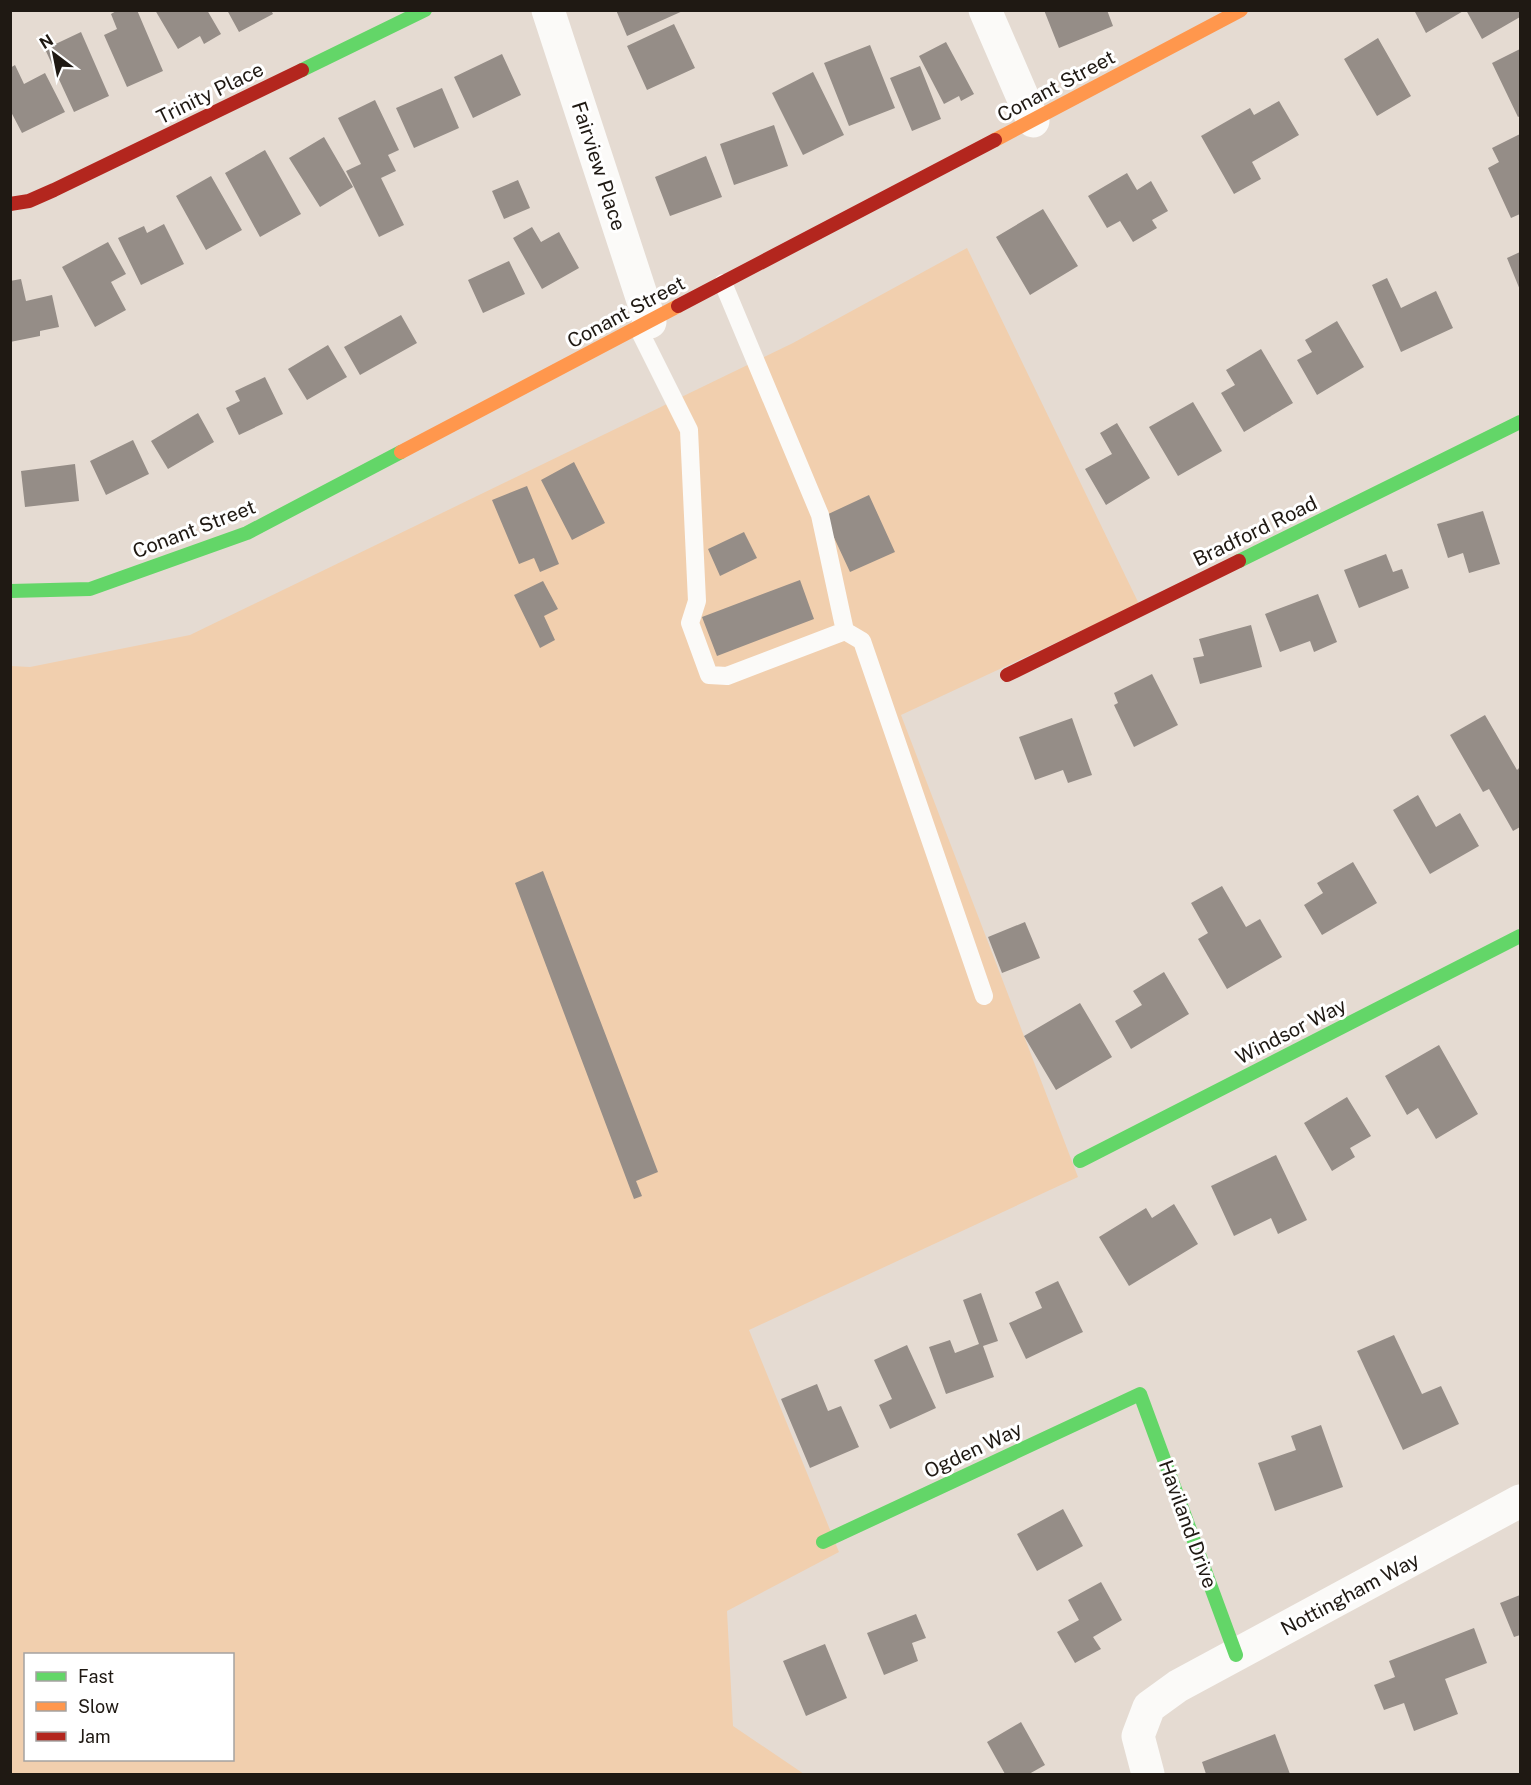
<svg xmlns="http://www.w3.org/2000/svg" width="1531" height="1785" font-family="'Public Sans',sans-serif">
	<rect width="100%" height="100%" fill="#e5dbd2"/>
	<path fill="#f1cfae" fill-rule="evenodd" d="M967 248 1139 604 901 715 1078 1177 749 1330 839 1552 727 1611 733 1726 804 1774H11L10 666 30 667 190 635 793 343ZM26 1654H232V1760H26Z"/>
	<path fill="#958d87" d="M118 10H137L163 71 127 87 104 35 117 29 111 14Z
		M155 10H207L221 34 204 44 200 36 178 49Z
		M227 10H271L273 14 239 32Z
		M616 10H685L627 36Z
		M1044 10H1107L1113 26 1059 48Z
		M1414 10H1465L1426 33Z
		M1466 10H1520V17L1482 39Z
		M674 24 695 68 647 90 627 46Z
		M81 32 109 96 74 112 45 49Z
		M1378 38 1411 96 1377 116 1344 59Z
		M946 42 974 94 961 101 959 96 944 104 919 56Z
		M870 45 895 108 849 126 824 63Z
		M1520 49V116L1518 117 1492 63Z
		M502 54 521 95 473 118 454 77Z
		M15 65 24 84 45 73 65 112 22 133 10 110V68Z
		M920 66 941 119 912 131 890 78Z
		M813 72 844 135 803 155 772 93Z
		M442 88 459 128 414 148 396 108Z
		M375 100 399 150 388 155 396 171 381 178 404 225 379 237 346 171 361 164 338 118Z
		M1279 101 1299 135 1252 162 1261 179 1234 194 1201 136 1250 108 1254 115Z
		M774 125 788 166 734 185 720 144Z
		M1520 134V214L1511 218 1488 168 1499 162 1492 148Z
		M324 137 353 187 320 207 289 158Z
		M265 150 301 214 260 237 225 173Z
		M706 156 722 197 670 216 655 177Z
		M1127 173 1137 190 1151 181 1168 211 1152 220 1157 228 1133 242 1120 221 1107 228 1088 196Z
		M211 176 242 230 206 250 176 196Z
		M518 180 530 208 504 219 492 191Z
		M1043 209 1078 266 1030 295 996 237Z
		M164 224 184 264 141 285 118 238 144 226 147 233Z
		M532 227 541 242 559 232 579 268 542 289 513 238Z
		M108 242 126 274 111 282 126 310 95 327 62 267Z
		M1520 252V290L1507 258Z
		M509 261 525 294 483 313 468 280Z
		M1387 278 1401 308 1436 291 1453 328 1401 352 1372 285Z
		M21 279 26 301 52 295 59 327 40 331V336L10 342V281Z
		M401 315 417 343 360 375 344 347Z
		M1337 321 1364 367 1317 395 1297 360 1312 352 1305 340Z
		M328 345 347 377 307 400 288 369Z
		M1261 349 1293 403 1244 432 1221 393 1235 385 1226 370Z
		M265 377 283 414 239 435 226 408 240 401 235 391Z
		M1193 402 1222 451 1178 476 1149 427Z
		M198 413 214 442 168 469 151 441Z
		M1117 423 1150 478 1106 505 1085 469 1112 454 1100 433Z
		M133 440 149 474 106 495 90 461Z
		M574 462 605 523 572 540 541 480Z
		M75 464 79 501 25 507 21 471Z
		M527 486 559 564 540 572 534 558 519 564 492 500Z
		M869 495 895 552 850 572 824 516Z
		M1483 511 1500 564 1469 573 1463 553 1448 558 1437 524Z
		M744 532 757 558 720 576 708 549Z
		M1386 554 1393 572 1402 569 1409 588 1359 608 1344 570Z
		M800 580 814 619 717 656 702 617Z
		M543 581 558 609 544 616 555 640 540 648 514 595Z
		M1318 594 1337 642 1314 652 1310 641 1280 652 1265 614Z
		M1251 625 1262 667 1200 684 1193 658 1204 656 1199 639Z
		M1152 674 1178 725 1134 747 1114 705 1118 703 1114 693Z
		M1485 715 1517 770 1520 767V827L1513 831 1489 789 1483 792 1450 735Z
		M1072 718 1092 775 1068 783 1063 770 1035 780 1019 737Z
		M1418 795 1436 827 1460 813 1479 846 1430 874 1393 810Z
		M1353 862 1377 903 1322 935 1304 905 1323 893 1317 883Z
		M543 871 658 1172 636 1181 642 1196 634 1199 515 883Z
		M1222 886 1246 927 1260 919 1282 957 1227 989 1198 939 1208 933 1191 903Z
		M1025 922 1040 958 1002 973 988 937Z
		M1164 972 1189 1014 1131 1049 1115 1021 1142 1005 1133 991Z
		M1080 1003 1112 1057 1056 1090 1024 1036Z
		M1439 1045 1478 1114 1436 1139 1418 1108 1407 1115 1385 1076Z
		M1347 1097 1371 1136 1350 1148 1355 1157 1332 1171 1304 1123Z
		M1276 1155 1307 1220 1278 1234 1271 1218 1234 1236 1211 1186Z
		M1174 1204 1198 1244 1129 1286 1099 1237 1146 1208 1152 1218Z
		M1058 1281 1083 1332 1026 1359 1009 1323 1042 1308 1035 1292Z
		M981 1293 998 1341 983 1346 994 1377 946 1394 929 1347 950 1340 955 1353 979 1344 963 1300Z
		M1394 1335 1422 1394 1441 1386 1459 1424 1403 1450 1357 1351Z
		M907 1345 936 1408 890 1429 879 1405 892 1399 874 1360Z
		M817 1384 828 1411 841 1406 859 1447 810 1468 781 1399Z
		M1321 1425 1343 1487 1275 1511 1258 1463 1296 1450 1291 1436Z
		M1063 1509 1083 1546 1037 1571 1017 1534Z
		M1101 1582 1122 1620 1093 1637 1101 1649 1075 1663 1057 1632 1079 1620 1068 1600Z
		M1520 1595V1635L1514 1637 1500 1603Z
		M916 1614 926 1638 912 1643 918 1661 884 1675 867 1633Z
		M1474 1628 1487 1663 1445 1679 1458 1714 1414 1731 1404 1703 1384 1710 1374 1685 1395 1677 1389 1661Z
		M825 1644 847 1698 806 1716 783 1661Z
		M1021 1722 1045 1765 1029 1774H1005L987 1742Z
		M1275 1734 1290 1774H1206L1202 1762Z"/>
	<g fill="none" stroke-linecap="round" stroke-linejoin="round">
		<path stroke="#fbfaf8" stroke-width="18" d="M723 283 820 515 845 631
			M638 328 689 430 697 601 690 623 709 675 727 676 845 631 862 641 984 996"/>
		<path stroke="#fbfaf8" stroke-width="33" d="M548 10 650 322
			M985 10 1033 121
			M1148 1774 1138 1736 1149 1707 1178 1686 1520 1501"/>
		<path stroke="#63d668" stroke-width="14" d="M302 70 425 10
			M1239 561 1520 422
			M10 591 90 589 247 533 401 452
			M1080 1161 1520 936
			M823 1542 1140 1394 1236 1655"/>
		<path stroke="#ff974d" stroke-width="14" d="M995 140 1241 10
			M401 452 678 306"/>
		<path stroke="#b3261e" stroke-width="14" d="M10 204 29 201 54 190 302 70
			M678 306 995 140
			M1007 675 1239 561"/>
	</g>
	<g text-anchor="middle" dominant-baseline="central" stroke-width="6" stroke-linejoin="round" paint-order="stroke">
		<g font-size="20" fill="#1f1913" stroke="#fff">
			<text transform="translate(1056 86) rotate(-28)">Conant Street</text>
			<text transform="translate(210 93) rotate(-26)">Trinity Place</text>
			<text transform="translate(599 166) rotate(72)">Fairview Place</text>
			<text transform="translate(626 312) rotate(-28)">Conant Street</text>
			<text transform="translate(194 529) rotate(-21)">Conant Street</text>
			<text transform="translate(1255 531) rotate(-26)">Bradford Road</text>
			<text transform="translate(1291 1031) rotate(-27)">Windsor Way</text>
			<text transform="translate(973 1450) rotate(-25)">Ogden Way</text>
			<text transform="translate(1188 1524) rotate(70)">Haviland Drive</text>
			<text transform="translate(1350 1594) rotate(-28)">Nottingham Way</text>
		</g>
	</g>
	<rect width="1531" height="1785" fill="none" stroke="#1f1913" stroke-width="24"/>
	<rect x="24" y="1653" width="210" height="108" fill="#ffffff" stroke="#a5a3a1" stroke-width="1.5"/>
	<rect x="36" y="1672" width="30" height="9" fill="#63d668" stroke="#a5a3a1" stroke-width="1.5"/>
	<text x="78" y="1683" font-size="18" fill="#1f1913">Fast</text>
	<rect x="36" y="1702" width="30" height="9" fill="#ff974d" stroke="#a5a3a1" stroke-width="1.5"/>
	<text x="78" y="1713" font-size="18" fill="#1f1913">Slow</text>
	<rect x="36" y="1732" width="30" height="9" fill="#b3261e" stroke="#a5a3a1" stroke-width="1.5"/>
	<text x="78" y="1743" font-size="18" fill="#1f1913">Jam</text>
	<g transform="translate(54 54) rotate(328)" stroke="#ffffff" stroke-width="4.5" paint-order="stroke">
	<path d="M0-4.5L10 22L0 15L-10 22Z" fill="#1f1913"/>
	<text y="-9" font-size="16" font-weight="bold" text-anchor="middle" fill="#1f1913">N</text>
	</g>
</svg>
